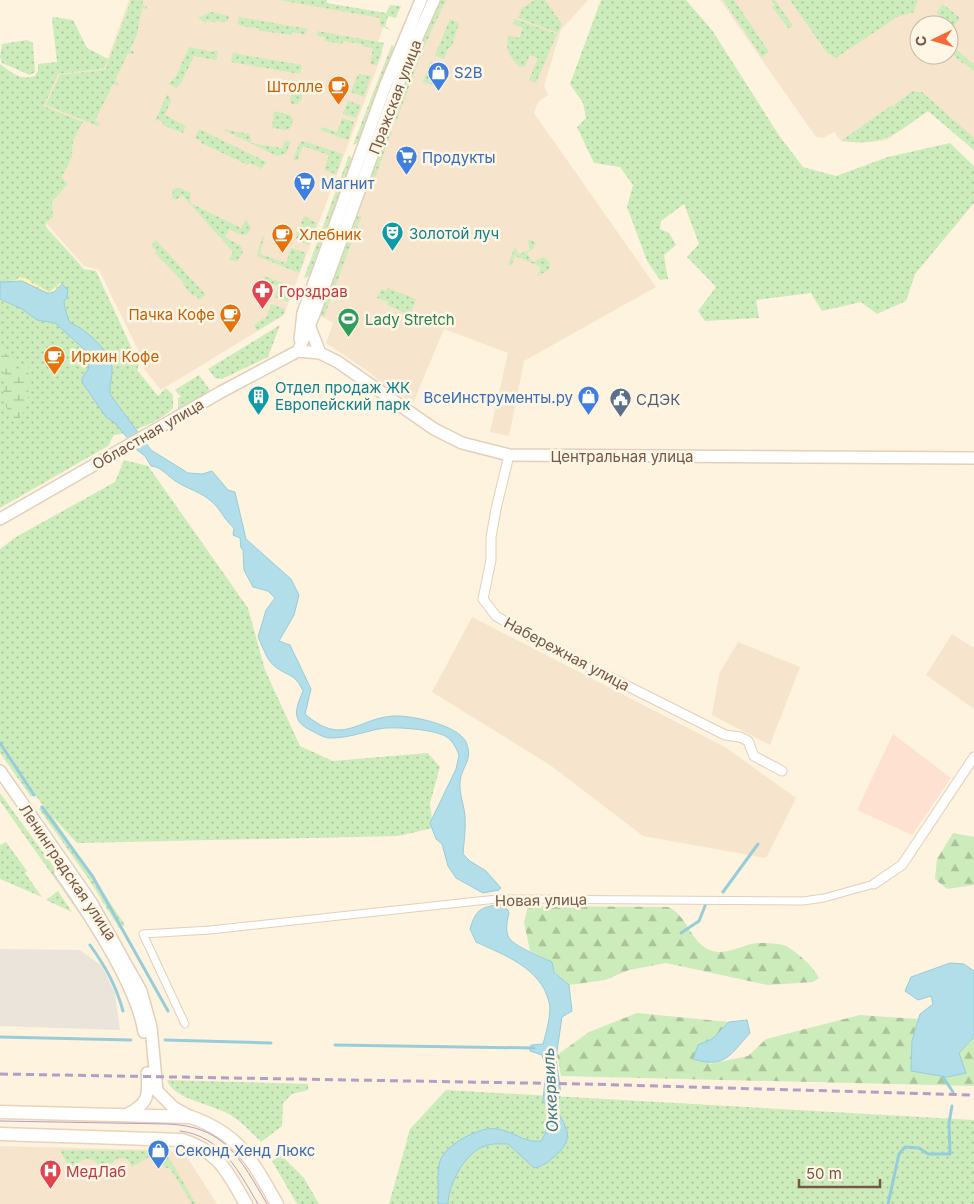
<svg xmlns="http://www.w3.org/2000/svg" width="974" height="1204" font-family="Inter,sans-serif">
	<defs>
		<pattern id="green-dots" width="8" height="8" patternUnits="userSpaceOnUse" patternTransform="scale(1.25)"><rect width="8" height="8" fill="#cdecbc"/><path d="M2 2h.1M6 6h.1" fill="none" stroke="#abc29a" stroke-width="1.8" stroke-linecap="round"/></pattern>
		<pattern id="forest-firs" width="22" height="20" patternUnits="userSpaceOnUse" patternTransform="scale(1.25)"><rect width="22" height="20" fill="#cdecbc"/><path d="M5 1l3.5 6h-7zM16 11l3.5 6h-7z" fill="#abc29a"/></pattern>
		<pattern id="wetland-marsh" width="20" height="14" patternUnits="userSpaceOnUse" patternTransform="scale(1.25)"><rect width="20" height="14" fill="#cdecbc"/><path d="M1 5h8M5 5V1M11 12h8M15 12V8" fill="none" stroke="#abc29a"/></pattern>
		<pattern id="sand-dots" width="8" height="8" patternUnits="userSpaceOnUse" patternTransform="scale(1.25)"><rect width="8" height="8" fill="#fff2b7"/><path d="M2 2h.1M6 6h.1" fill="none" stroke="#d3c796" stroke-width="1.8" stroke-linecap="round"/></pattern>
	</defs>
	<rect width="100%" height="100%" fill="#fef3de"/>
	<path fill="#f6e5cc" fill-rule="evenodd" d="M129 0H291L387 17 376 48 383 52 284 315 161 390 144 369V362L99 270 84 266 46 223 53 217 52 202 68 184 62 177 72 157 73 141 83 122 44 106 58 74 104 69Z
		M441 0H588L561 30 544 86 548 95 538 102 534 113 656 287 524 361 509 436 490 432 508 353 444 329 413 403 386 387 369 372 326 343 333 323 319 315 413 63Z
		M720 0H974V150L928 111 887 140 861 143 841 141 834 132 823 138 816 137ZM919 25H949V55H919Z
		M472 617 725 747 796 798 766 858 643 836 550 765 432 692Z
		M952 634 974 648V709L926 675Z
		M738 642 800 667 770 745 712 715 719 674Z
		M0 1146 162 1150 185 1154 217 1204H0Z"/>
	<path fill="#ffe1d1" d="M893 734 951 778 912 835 857 810Z"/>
	<path fill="#ebe4db" d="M0 949 80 950 102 966 115 993 120 1030 0 1026Z"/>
	<path fill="url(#green-dots)" d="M131 0H143L142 5 147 6V9L142 8 137 34 130 50 134 52 133 54 128 53 115 81 119 83 118 86 113 84 95 121 100 123 98 126 46 105 60 75 105 70Z
		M279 0H327V3L386 13 390 5 401 6 396 18 388 16 385 26 392 31 380 25V18Z
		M441 0H446L422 51 396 122 393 117 413 63Z
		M535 0H545L562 24 558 33 518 18 522 8Z
		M601 0H686L712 30 780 137 803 167 836 176 888 157 950 143 974 166V203L915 274 906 301 877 314 861 302 822 311 811 293 756 300 759 318 705 321 698 311 716 287 687 257 699 244 684 204 661 221 660 229 669 233 676 245 664 255 668 279 660 280 647 261 627 207 633 185 620 167 594 163 577 127 586 118 583 103 570 84Z
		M723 0H734L769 52 762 57Z
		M771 0H775L793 26 789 29 772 7 775 5Z
		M790 0H918L914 12 897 17 836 58 827 53Z
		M943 4 960 18 954 26 936 13Z
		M211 12 229 16 228 20 226 22 216 21V23L207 20 206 23 198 18Z
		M54 17 73 20 87 48 108 59 104 69 58 74 44 106 83 122 73 141 72 157 62 177 68 184 52 202 53 217 46 223V227L84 269 96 271 139 364 137 370 158 396 166 388 173 395V408C164 420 128 434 114 435L108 446 0 508V64C11 72 19 81 35 76L38 70V64L57 62 52 18Z
		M239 17 308 29 304 36 302 34 292 32 291 35 262 31H259V28L245 27 237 24Z
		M450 19 459 23 452 46 448 49 444 59 435 55Z
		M515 19 557 34 536 83 529 80 538 58 530 55 525 66 520 67C510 58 504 49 509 35L519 38 523 28 513 24Z
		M318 31 384 43 378 63 376 65 370 64 373 48 362 46V44L343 41 342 44 325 41V37L317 36Z
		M27 40 33 43 35 72 30 75 2 63 0 57 2 44Z
		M950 43 974 65V71L963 62 962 63 949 50Z
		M392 44 394 48 358 143 353 145Z
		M189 47 213 52 214 50 218 51 216 60 194 56 181 83 176 88 168 84 176 76Z
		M233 53 302 65 300 74 231 62Z
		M430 62 442 66 434 86 423 82Z
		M358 74 371 76 364 97 351 92Z
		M298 88 302 93V99L298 104H292L290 101 292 90Z
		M913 91 922 92 974 138V150L928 111C892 135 887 146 841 141L892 105 894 107 895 104Z
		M167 94 171 100 165 115 186 126 183 133 162 125 163 122 158 120 155 121Z
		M348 101 361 105 356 118 343 114Z
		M274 111 290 115 293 119 291 128 285 130 272 128Z
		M342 118 354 122 348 140 320 130 322 127 337 132Z
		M199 129 267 162 260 170 259 167 249 163 248 165 201 143 202 141 195 138Z
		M222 129 250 134 251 143 282 148 285 141H291L286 154 277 156Z
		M392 131 372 186 369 182 387 133Z
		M303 141 343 154 336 174 324 170 329 155 303 146 297 161 293 160 299 144Z
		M349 155 353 160 309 276 304 278Z
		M180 188 191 193 190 203 241 228 246 219 251 229 248 234 241 235 229 229 225 237 241 246 243 252 238 261 229 260 233 252 182 195 176 200 172 198 173 189Z
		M362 215 324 317 319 315 356 217Z
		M304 216 317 223 309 245 295 239Z
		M262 236 264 237 260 254 286 263 291 248 306 253 299 273 257 256Z
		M530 239 536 243 533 249 527 253 532 262 544 257 550 263 549 270 537 276 541 267 515 256 511 266 508 264 515 247 519 254 530 250 528 242Z
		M156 240 206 295 200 300 195 295 193 296 183 285 184 283 155 253 156 251 151 245Z
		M264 276 293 287 288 302 274 297 278 286 263 280Z
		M388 288 416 299 410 315 387 305 388 302 377 298 381 289 386 291Z
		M271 304 285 309 283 315 257 331 254 325 266 317Z
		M280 325 268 357 222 379 215 378 208 369Z
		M199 375 210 390 178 411V398L181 397 175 390Z
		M124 460 148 466 248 608 265 670 300 746 333 761 428 753 440 767 430 803 433 828 398 836 77 843 52 816 125 925 119 928 88 878 39 809 43 805 35 795 31 797 0 753V549L16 537 115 482Z
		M0 793 61 877 93 929 92 931 0 801Z
		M6 842 27 871 25 873 42 897 0 879V845Z
		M58 891 72 912 46 900Z
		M167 1080 308 1084V1090L292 1094 283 1103 282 1126 261 1142C252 1133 243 1123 232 1116 214 1104 173 1100 167 1080Z
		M446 1090 974 1120V1204H389L410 1129Z
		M60 1150 160 1151 169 1158 196 1204H192L169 1167 165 1169 160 1161 149 1157 132 1167 127 1159 119 1158 101 1169 94 1160 85 1159 69 1168Z
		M281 1155 304 1178 319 1204H297L272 1161Z"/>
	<path fill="url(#forest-firs)" d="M953 833 974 837V885L947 889 935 879 937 859Z
		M528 906 668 907C689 915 691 950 718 952 730 952 740 947 751 944 758 942 779 943 786 946 797 952 814 967 819 978L813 982 768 985 666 963 629 970 605 980 569 985 554 971 552 962 530 951 524 922Z
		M637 1013 729 1022 712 1039 709 1064 748 1056 766 1039 860 1015 918 1019 912 1041 965 1073 959 1053 974 1037V1086L561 1076 557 1055 589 1032Z"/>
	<path fill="url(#wetland-marsh)" d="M0 342 6 354 15 361 9 369 17 371 24 365 28 366C30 385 30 410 15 423 5 409 0 394 6 377L0 366Z"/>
	<path fill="url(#sand-dots)" d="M19 277 26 278 49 292 60 283 62 284 53 293H47L17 282H0L16 280Z"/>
	<path fill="#b1dee9" stroke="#97cddb" d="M22 281 47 293H53L62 284 68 290 67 298 64 301C64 305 68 320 70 323 84 327 110 351 112 367 113 376 109 385 110 394L151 450 188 473 202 474 212 471 228 490 235 492 246 539 291 579 299 595 294 615 279 641 290 645 311 689 305 714C343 747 356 719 393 716 411 715 458 725 466 742 474 760 461 767 460 782 459 794 464 804 465 816 466 828 464 841 463 854L470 861 486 871 501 888 499 890 483 893 456 878 448 866 442 844 436 839 430 823 456 769 459 755C456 747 451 738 443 735 429 729 392 726 378 729 361 733 347 738 330 738 324 738 318 734 312 731 291 721 295 710 303 691 295 674 290 677 277 668 267 662 263 647 258 637L266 610 275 598 268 591 253 587 244 570 243 550 241 548 240 538 233 535 234 528C224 520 221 509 211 501 201 492 188 489 177 482 167 476 162 467 151 466L145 456 137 450 116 424 106 417 82 382V378L89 368 85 350 55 323 37 320 22 309 0 299V282Z
		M503 904 509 912C508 919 505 928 508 936 512 946 542 957 552 962L554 972 569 985 572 1011 562 1017 556 1058 561 1093 556 1109C568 1130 575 1139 554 1157 547 1163 543 1166 534 1168L508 1144C500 1144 492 1143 485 1146 465 1152 448 1185 448 1204H438C439 1190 436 1174 440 1161 445 1145 481 1125 498 1129 515 1132 524 1143 541 1141L545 1134 549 1109 543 1101 546 1068 542 1055 530 1051 531 1045 543 1044C546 1033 552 1013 549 1002 541 968 504 955 476 942L470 929C476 908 482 907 503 904Z
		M950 963 964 964 974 971V1037L959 1053 966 1073 947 1077 911 1071 912 1041 920 1014 933 1004 931 996 918 1000 905 991 911 977Z
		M747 1020 750 1033C730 1055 725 1069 693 1059L698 1045 712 1039 729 1022Z"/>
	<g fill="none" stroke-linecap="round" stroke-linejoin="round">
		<path stroke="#97cddb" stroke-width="3" d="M0 743 34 795
			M42 807 93 877 168 1011
			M723 892 758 844
			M681 933 699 921 707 901
			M90 945C105 966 116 985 123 1011
			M0 1037 131 1040
			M165 1040 271 1043
			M335 1045 534 1048
			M943 1077 953 1092
			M888 1204 899 1154 905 1147 919 1148 928 1154H950L949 1123 952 1106"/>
		<defs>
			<path id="pedestrian" d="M185 1024 143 934 210 930 497 899 803 901 824 898 874 884"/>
			<path id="minor" d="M509 455 496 509 491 537V560L483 599 496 616 536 640 725 735 740 737 748 741 754 756 782 771
				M874 884 902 865 974 757"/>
			<path id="tertiary" d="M309 325 320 353
				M300 339 303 313 386 84 421 0
				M298 351 320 353 338 362 434 429 462 443 509 455 974 458
				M298 351 313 317 407 60 434 0
				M0 519 221 392 298 351
				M0 771 91 902 141 991 151 1027 157 1091 173 1107 191 1117
				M60 872C88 912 136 983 144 1032
				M126 1115C148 1104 149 1097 147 1073"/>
			<path id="secondary" d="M0 1112 191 1117C241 1135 252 1161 277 1204
				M0 1134 182 1140C220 1152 227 1172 246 1204"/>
		</defs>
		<use href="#pedestrian" stroke="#e3cfba" stroke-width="9"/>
		<use href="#minor" stroke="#e3cfba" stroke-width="11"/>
		<use href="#tertiary" stroke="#e3cfba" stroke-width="14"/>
		<use href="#secondary" stroke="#ead2b9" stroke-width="15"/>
		<use href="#pedestrian" stroke="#fff" stroke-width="7"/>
		<use href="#minor" stroke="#fff" stroke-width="9"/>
		<use href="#tertiary" stroke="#fff" stroke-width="11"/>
		<use href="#secondary" stroke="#fff" stroke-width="12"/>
		<path stroke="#b69dc7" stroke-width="1" d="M0 1121 167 1124C225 1126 240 1158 267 1204
			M180 1131C222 1136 239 1172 258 1204"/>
		<path stroke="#b69dc7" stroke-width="3" stroke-dasharray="8 5" stroke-linecap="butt" d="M0 1074 585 1084 974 1095"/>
	</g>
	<defs>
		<symbol id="shop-pin" viewBox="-11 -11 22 30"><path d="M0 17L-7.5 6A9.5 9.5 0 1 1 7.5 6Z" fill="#3f7fe0" stroke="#fff6e6"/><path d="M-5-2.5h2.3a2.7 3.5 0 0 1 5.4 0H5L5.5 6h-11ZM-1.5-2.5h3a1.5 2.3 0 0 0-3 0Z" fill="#fff"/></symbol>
		<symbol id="cafe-pin" viewBox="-11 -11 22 30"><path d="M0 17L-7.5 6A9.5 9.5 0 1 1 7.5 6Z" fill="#e8710a" stroke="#fff6e6"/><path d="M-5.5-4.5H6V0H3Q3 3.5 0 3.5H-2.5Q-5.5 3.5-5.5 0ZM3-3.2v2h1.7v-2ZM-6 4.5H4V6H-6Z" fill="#fff"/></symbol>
		<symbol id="supermarket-pin" viewBox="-11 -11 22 30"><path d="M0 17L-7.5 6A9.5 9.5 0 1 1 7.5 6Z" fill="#3f7fe0" stroke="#fff6e6"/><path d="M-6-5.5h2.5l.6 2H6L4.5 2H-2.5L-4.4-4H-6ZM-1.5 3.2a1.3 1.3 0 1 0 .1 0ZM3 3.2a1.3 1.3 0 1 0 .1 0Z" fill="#fff"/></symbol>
		<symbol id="theatre-pin" viewBox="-11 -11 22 30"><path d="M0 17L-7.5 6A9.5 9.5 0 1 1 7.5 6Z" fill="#0f9aa8" stroke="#fff6e6"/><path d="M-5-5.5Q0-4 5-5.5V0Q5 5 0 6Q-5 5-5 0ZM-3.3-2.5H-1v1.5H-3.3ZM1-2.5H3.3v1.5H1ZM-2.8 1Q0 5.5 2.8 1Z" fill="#fff"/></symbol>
		<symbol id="pharmacy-pin" viewBox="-11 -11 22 30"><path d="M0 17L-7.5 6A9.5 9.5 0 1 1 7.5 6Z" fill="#e0444e" stroke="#fff6e6"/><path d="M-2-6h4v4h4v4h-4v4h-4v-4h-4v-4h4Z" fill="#fff"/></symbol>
		<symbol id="stadium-pin" viewBox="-11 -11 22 30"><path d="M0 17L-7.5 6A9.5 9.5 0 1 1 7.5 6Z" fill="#2e9e5b" stroke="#fff6e6"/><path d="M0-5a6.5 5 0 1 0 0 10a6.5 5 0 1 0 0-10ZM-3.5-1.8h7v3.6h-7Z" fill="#fff"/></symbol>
		<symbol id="building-pin" viewBox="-11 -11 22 30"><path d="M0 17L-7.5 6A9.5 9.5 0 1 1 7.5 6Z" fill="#0f9aa8" stroke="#fff6e6"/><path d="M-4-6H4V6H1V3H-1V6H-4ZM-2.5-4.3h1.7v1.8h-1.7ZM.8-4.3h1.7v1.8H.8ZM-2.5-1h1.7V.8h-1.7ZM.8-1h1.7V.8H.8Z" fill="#fff"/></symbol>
		<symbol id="civic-pin" viewBox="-11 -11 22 30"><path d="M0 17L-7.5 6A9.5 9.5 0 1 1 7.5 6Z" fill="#5c6f8a" stroke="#fff6e6"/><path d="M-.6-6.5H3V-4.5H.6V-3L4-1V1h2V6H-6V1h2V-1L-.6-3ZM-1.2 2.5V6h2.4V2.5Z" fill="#fff"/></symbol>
		<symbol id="hospital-pin" viewBox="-11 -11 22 30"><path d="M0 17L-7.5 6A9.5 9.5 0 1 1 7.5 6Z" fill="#e0444e" stroke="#fff6e6"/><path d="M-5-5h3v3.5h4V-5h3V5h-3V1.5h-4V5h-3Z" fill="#fff"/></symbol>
	</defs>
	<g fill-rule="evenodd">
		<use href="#shop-pin" x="426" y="60" width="25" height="34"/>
		<use href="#cafe-pin" x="326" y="74" width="25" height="34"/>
		<use href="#supermarket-pin" x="394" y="144" width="25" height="34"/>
		<use href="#supermarket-pin" x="292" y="170" width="25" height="34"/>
		<use href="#theatre-pin" x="380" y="220" width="25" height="34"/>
		<use href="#cafe-pin" x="270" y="222" width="25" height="34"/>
		<use href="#pharmacy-pin" x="250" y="278" width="25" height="34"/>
		<use href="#cafe-pin" x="218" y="302" width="25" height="34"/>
		<use href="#stadium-pin" x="336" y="306" width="25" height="34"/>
		<use href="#cafe-pin" x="42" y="344" width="25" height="34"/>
		<use href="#building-pin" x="246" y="384" width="25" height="34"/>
		<use href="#shop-pin" x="576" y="384" width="25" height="34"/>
		<use href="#civic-pin" x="608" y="386" width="25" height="34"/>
		<use href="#shop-pin" x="146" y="1138" width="25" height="34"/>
		<use href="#hospital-pin" x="38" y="1158" width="25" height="34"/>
	</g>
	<g text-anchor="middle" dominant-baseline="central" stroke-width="5" stroke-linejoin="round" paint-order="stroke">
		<g font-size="15" fill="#366cbe" stroke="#fff6e6" text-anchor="start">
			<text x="454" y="72">S2B</text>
			<text x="422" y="157">Продукты</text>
			<text x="321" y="183">Магнит</text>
			<text x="573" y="397" text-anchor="end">ВсеИнструменты.ру</text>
			<text x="175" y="1150">Секонд Хенд Люкс</text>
		</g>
		<g font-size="15" fill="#c56008" stroke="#fff6e6" text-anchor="end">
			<text x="323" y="86">Штолле</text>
			<text x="299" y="234" text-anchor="start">Хлебник</text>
			<text x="215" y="314">Пачка Кофе</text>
			<text x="71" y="356" text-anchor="start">Иркин Кофе</text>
		</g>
		<g font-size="15" fill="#765844" stroke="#fff6e6">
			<text transform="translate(395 97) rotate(-69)">Пражская улица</text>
			<text transform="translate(148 434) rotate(-30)">Областная улица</text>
			<text x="622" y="456">Центральная улица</text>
			<text transform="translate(567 654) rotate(28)">Набережная улица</text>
			<text transform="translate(68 872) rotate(56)">Ленинградская улица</text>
			<text transform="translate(541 900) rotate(-1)">Новая улица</text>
		</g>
		<g font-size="15" fill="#0d838f" stroke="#fff6e6" text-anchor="start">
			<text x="409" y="233">Золотой луч</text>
			<text x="275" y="387">Отдел продаж ЖК<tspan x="275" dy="17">Европейский парк</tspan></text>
		</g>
		<g font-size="15" fill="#be3a42" stroke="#fff6e6" text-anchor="start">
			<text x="279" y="291">Горздрав</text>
			<text x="66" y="1171">МедЛаб</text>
		</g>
		<g font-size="15" fill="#27864d" stroke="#fff6e6" text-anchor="start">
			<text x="365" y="319">Lady Stretch</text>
		</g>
		<g font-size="15" fill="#4e5e75" stroke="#fff6e6" text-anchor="start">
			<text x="636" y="399">СДЭК</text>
		</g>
		<g font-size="16" font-style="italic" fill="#3c7a8b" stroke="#fff6e6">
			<text transform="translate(550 1090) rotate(-93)">Оккервиль</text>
		</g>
	</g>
	<g transform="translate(934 40) rotate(265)"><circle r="24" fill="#fff6e6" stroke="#c8b7a5"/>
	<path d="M0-4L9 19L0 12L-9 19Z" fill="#f36b38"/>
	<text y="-8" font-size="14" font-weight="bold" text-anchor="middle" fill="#765844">С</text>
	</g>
	<path d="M799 1179v8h81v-8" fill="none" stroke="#765844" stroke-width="2.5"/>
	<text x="806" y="1179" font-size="15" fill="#765844" stroke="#fff6e6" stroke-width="4" paint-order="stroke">50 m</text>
</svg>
